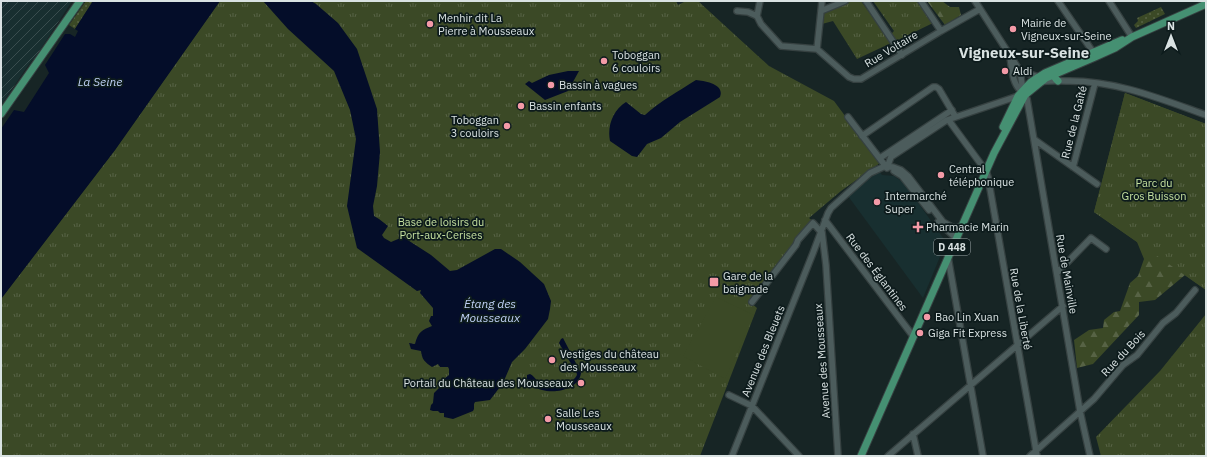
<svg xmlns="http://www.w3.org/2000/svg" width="1207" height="457" font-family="'IBM Plex Sans',sans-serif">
	<defs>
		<pattern id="industrial-furrows" width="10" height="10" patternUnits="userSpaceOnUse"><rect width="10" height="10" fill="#182f30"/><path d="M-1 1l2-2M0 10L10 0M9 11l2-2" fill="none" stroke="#394d4e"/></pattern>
		<pattern id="grass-dots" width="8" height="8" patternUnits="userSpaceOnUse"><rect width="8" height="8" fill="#3b4926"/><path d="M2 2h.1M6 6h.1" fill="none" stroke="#576345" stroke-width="1.8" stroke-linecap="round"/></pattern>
		<pattern id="forest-firs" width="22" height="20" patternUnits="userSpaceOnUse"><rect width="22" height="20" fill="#3b4926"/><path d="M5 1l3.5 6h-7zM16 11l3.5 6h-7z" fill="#576345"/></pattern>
		<pattern id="park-tufts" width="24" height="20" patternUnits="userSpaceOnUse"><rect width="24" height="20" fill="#3b4926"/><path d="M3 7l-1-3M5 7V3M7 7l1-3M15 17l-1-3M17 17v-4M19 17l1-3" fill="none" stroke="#576345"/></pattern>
	</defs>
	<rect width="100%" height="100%" fill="#172525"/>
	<path fill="#182f30" d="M879 171 882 175 894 176 904 183 946 242 923 298 848 196Z"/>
	<path fill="url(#industrial-furrows)" d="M1 1H72L34 59 31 61 1 105Z"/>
	<path fill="url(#grass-dots)" d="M86 1H93L75 29 69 25Z
		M1161 7 1165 14 1136 28 1134 25 1138 21 1137 18Z"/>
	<path fill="url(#forest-firs)" d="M927 1H942L950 7H959L961 15 945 25Z
		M1125 93 1206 124V290L1185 275 1155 300 1139 302V315L1093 364 1077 368 1074 340 1089 330 1103 328 1104 320 1114 312 1120 311 1130 283 1138 276 1144 259 1137 242 1094 212Z"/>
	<path fill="url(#park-tufts)" d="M220 1H676L678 5 686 1H698L769 66 834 101 880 163 841 191 809 218 813 221 795 242 750 302 757 308 700 456H1V299L115 150Z
		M850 1H861L891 43 857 59 833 21 822 24 823 13Z
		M873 1H918L933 23 896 41 891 34 894 31Z
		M1125 93 1206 124V290L1094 212Z
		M1206 314V456H1101L1096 437 1160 371Z"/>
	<path fill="#3b4926" d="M716 297 754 315 725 379 683 356Z"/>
	<path fill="#040d29" d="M93 1H220L115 150 1 299V129L14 110 24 112 49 73 45 65 65 34H70L75 37 78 31 75 29Z
		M263 1H311L316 4 338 23 357 49 377 109 380 152 377 186 373 206 374 216 379 219 388 226 382 235 384 238 391 242 403 237 431 255 450 271 457 270 495 249H501L520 262 544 284 551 301 550 309 548 319 525 349 512 362 503 383 490 400 475 402 474 404V409L473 411 453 419 444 417V413H440L438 411H433L430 410 431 405 433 403 434 393 439 388 444 379 449 375V369L448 367H440L438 364 432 367C425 362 422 360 421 351L411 349 409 343 415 344C418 332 422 330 432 326L429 321 431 316H433V308L420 293 421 290 417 291 357 248 347 206 356 139 350 110 334 71 288 29Z
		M568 71H579L568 91 545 100 525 84 529 81 532 83 549 75Z
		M696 80C705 81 725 84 720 97L680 122 661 138 647 144 637 157 632 156 610 141C607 126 613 110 626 102L641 114 645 115C660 101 679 91 696 80Z
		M563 338 581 373C579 389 556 394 542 390 537 389 530 384 527 379V375L530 374C536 377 538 384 544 387 552 390 576 383 577 374L559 343 561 339Z"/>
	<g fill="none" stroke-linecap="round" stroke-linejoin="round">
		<defs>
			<path id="minor" d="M866 1 902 55
				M921 1 941 31
				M975 1 1020 71 1022 84 1021 91
				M1058 1 1093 52
				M1109 1 1132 37
				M737 11 748 12 757 16 761 24 781 46 817 49 849 77 854 79H861L941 31 980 9
				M821 11 845 1
				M757 16 760 1
				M817 49 822 1
				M1010 57C1012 69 1012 83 1021 91
				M1020 71 1039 77
				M1041 82C1050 80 1057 81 1066 81 1115 80 1161 99 1206 115
				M1025 95 1027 99 1080 411 1090 456
				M848 117 887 168
				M950 122 986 171 988 177 1037 456
				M862 136 933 87H936L939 89 955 116
				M1035 140 1097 184
				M880 158 952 110
				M1073 167 1095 83
				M887 168 891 157 947 120 1018 96
				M894 171 902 176 929 210
				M825 220 913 336
				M938 222 956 238
				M822 232 826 265 838 456
				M948 257 983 456
				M1057 273 1091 238 1106 249
				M752 302 796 245 798 240 813 223 821 232
				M729 395 752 406 799 456
				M913 434 918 456
				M732 456 813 253 828 213 831 208 870 173 883 167H893L901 170 908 176 943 222 952 227H961
				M888 456 1063 306
				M1030 456 1094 399 1123 365 1137 355 1163 323 1176 313 1195 290"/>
			<path id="major" d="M1056 71 1053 75 1056 79 1058 81
				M1 114 80 1
				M1003 127 1018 96 1031 82 1045 73 1122 40
				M861 456 994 153 1025 95 1046 78 1095 57 1115 48 1132 37 1206 4"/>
		</defs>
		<use href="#minor" stroke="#364141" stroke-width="8"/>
		<use href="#major" stroke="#364141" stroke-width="9"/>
		<use href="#minor" stroke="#4c5c5c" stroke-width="5.5"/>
		<use href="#major" stroke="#459072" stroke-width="7"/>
	</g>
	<g fill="#f49aa7" stroke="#0d1b1c" stroke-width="1.5">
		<circle cx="430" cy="24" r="4"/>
		<circle cx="1013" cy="29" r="4"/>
		<circle cx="604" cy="61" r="4"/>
		<circle cx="1005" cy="71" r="4"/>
		<circle cx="551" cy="85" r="4"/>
		<circle cx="521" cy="106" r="4"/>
		<circle cx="507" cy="126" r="4"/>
		<circle cx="941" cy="175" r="4"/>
		<circle cx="877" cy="202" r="4"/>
		<path d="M916 221h4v4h4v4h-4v4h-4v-4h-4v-4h4z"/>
		<rect x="709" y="277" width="10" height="10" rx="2"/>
		<circle cx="927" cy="317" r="4"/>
		<circle cx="920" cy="333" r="4"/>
		<circle cx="552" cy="360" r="4"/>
		<circle cx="581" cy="383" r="4"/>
		<circle cx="548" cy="419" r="4"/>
	</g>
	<g text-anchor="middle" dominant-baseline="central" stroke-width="3.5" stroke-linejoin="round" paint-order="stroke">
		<rect fill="#0d1b1c" stroke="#9ca6a7" stroke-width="1" x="934" y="239" width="36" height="16" rx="3"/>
		<g font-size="10" font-weight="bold" fill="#d9e2e2">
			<text x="952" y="247">D 448</text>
		</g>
		<g font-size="11" fill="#d9e2e2" stroke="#0d1b1c" text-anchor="start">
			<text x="438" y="18">Menhir dit La<tspan x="438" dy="13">Pierre à Mousseaux</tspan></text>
			<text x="1021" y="23">Mairie de<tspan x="1021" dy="13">Vigneux-sur-Seine</tspan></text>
			<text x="612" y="55">Toboggan<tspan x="612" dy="13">6 couloirs</tspan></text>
			<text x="1013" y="71">Aldi</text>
			<text x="559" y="85">Bassin à vagues</text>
			<text x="529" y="106">Bassin enfants</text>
			<text x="499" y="120" text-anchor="end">Toboggan<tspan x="499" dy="13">3 couloirs</tspan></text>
			<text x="949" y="169">Central<tspan x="949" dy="13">téléphonique</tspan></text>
			<text x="885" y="196">Intermarché<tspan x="885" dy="13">Super</tspan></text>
			<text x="926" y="227">Pharmacie Marin</text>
			<text x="723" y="276">Gare de la<tspan x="723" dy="13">baignade</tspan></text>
			<text x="935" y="317">Bao Lin Xuan</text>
			<text x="928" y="333">Giga Fit Express</text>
			<text x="560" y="354">Vestiges du château<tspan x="560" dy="13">des Mousseaux</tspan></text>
			<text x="573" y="383" text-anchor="end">Portail du Château des Mousseaux</text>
			<text x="556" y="413">Salle Les<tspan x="556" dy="13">Mousseaux</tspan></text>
		</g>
		<g font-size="11" fill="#d9e2e2" stroke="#0d1b1c">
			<text transform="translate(891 49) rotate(-31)">Rue Voltaire</text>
			<text transform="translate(1074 122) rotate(-76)">Rue de la Gaîté</text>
			<text transform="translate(877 272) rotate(53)">Rue des Églantines</text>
			<text transform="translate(1067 274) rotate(80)">Rue de Mainville</text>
			<text transform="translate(1021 309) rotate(80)">Rue de la Liberté</text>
			<text transform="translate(763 351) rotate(-68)">Avenue des Bleuets</text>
			<text transform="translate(1123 353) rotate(-47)">Rue du Bois</text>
			<text transform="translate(822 361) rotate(-94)">Avenue des Mousseaux</text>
		</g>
		<g font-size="11" fill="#c5e09f" stroke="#0d1b1c">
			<text x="1154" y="183">Parc du<tspan x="1154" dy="13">Gros Buisson</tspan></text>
			<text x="441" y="222">Base de loisirs du<tspan x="441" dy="13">Port-aux-Cerises</tspan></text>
		</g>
		<g font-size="12" font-style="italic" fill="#bfd0f5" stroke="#0d1b1c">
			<text x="100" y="81">La Seine</text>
			<text x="490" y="303">Étang des<tspan x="490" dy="14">Mousseaux</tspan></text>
		</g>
		<g font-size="15" font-weight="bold" fill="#d9e2e2" stroke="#0d1b1c">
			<text x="1024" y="52">Vigneux-sur-Seine</text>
		</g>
	</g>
	<rect width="1207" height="457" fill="none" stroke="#d9e2e2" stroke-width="4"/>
	<g transform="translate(1171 36)" stroke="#0d1b1c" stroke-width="3" paint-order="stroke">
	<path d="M0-3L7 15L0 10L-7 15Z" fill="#d9e2e2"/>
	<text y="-6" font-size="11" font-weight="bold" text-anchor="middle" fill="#d9e2e2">N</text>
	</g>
</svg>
